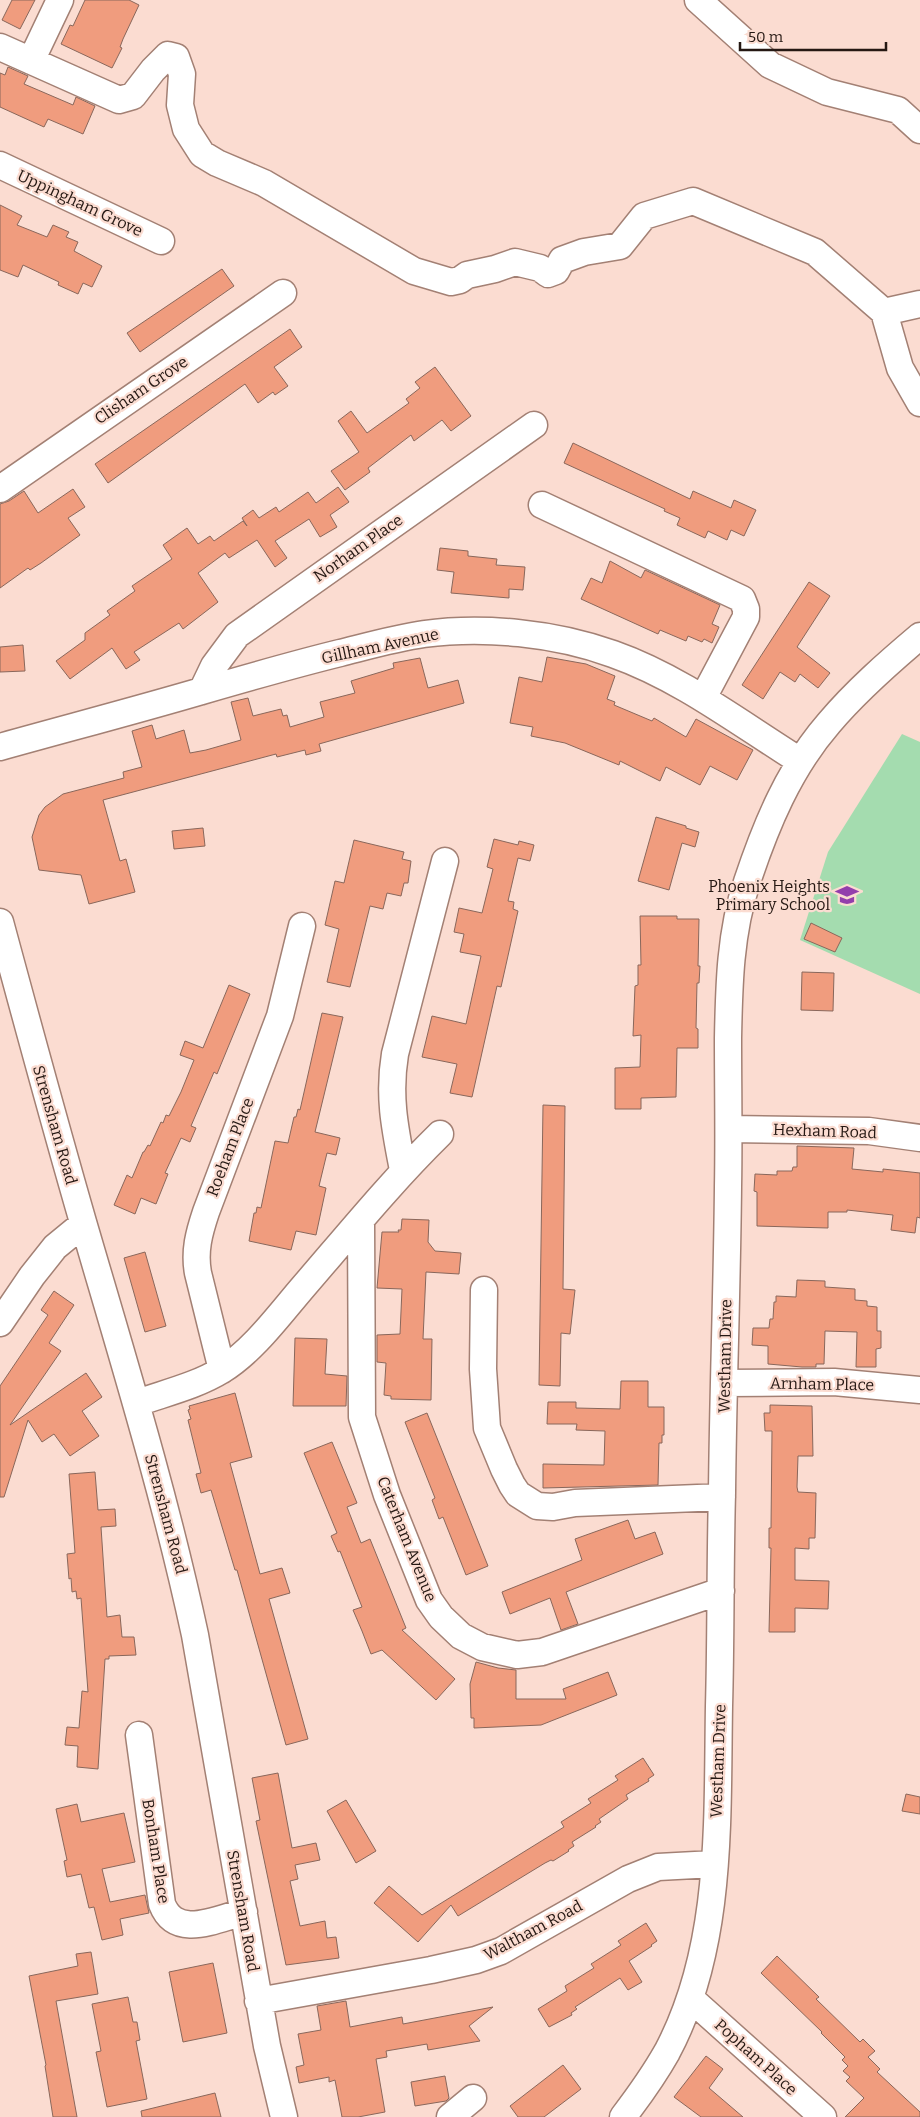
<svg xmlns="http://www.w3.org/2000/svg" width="920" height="2117" font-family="Bitter,serif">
	<rect width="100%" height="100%" fill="#fbdcd1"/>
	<path fill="#a4dcaf" d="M902 734 920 742V994L800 940 828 852Z"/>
	<path fill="#f09c7e" stroke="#89675b" d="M12 0H35L20 29 2 20Z
		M85 0H129L139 5 123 39 120 47 122 48 112 68 61 44 70 25 73 26Z
		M8 67 28 76 24 84 73 105 76 97 95 106 83 134 48 119 44 127 0 107V73L5 75Z
		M0 205 22 216 17 225 47 237 53 225 69 232 66 237 78 242 74 251 102 266 92 287 83 283 78 294 58 285 59 282 23 265 18 277 0 270Z
		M222 269 234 286 140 352 127 333Z
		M290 329 302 347 274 367 288 386 275 395 273 392 258 403 245 384 108 483 95 464Z
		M435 367 471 416 451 431 442 420 414 441 411 435 368 468 370 472 345 490 331 471 359 452 338 421 351 411 367 433 409 403 406 399 420 388 415 382Z
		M573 443 690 499 693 491 731 508 734 500 756 510 744 536 731 530 727 540 708 531 705 538 677 525 680 518 664 511 665 509 564 463Z
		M338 487 349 502 330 515 337 527 320 537 309 519 275 541 287 558 275 567 257 540 229 558 225 553 198 573 218 602 183 629 179 623 134 652 140 660 126 669 112 648 70 679 56 661 85 640V633L110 615 107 611 135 591 132 586 172 559 163 545 187 528 198 544 210 536 214 541 243 521 247 526 242 518 253 510 259 518 276 507 279 512 308 492 316 503Z
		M73 489 85 507 68 518 80 535 41 563 30 570 28 568 0 588V504L9 501 24 491 38 513Z
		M440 548 468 551V556L497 559 496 565 525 567 523 590 509 589V598L451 593 454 572 437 570Z
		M610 561 641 578 645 570 720 605 712 624 719 627 712 643 704 639 702 642 688 636 686 641 660 630 658 634 581 599 591 578 602 583Z
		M809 582 830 596 797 647 830 673 818 688 800 674 795 682 780 672 763 699 742 685Z
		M23 645 25 671 0 672V647Z
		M547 657 586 664 615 676 607 699 615 702 614 705 652 721 654 718 686 737 696 719 753 750 737 780 710 766 700 785 666 767 660 781 620 761 619 765 565 743 531 736 533 727 510 723 519 677 542 682Z
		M420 658 428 688 458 680 464 703 319 744 321 751 306 755 305 750 277 757 276 754 103 800 120 861 126 859 135 892 89 904 81 875 39 870 32 837 39 815 45 807 63 794 124 778 123 772 142 767 132 731 152 725 156 739 184 730 190 753 206 750 241 740 231 702 248 698 253 716 281 709 283 716 287 715 290 727 324 717 320 702 355 693 351 681 394 668 393 663Z
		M656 817 686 826V828L699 832 695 847 682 843 669 890 638 881Z
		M203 828 205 846 174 849 172 831Z
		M494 839 518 845 519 841 534 845 530 861 518 858 508 901 514 902 513 909 518 911 501 987 497 986 472 1097 450 1093 457 1064 422 1057 432 1016 466 1024 481 956 460 952 464 934 454 932 459 908 482 913 493 869 487 867Z
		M354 840 404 852 402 859 411 861 408 883H404L401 896 387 893 383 909 370 906 350 987 327 982 339 929 325 925 335 881 344 883Z
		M640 916H677V919H699L698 966H700L699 983H697L696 1028 698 1029V1048H677L676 1097 641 1098V1109H615V1068L640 1067 641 1035 633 1036 635 986 638 985V965H641Z
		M811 923 842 938 835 952 804 939Z
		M802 972 834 973 833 1011 801 1010Z
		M229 985 250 994 217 1074 214 1072 191 1126 196 1128 190 1142 181 1138 165 1173 168 1174 156 1204 141 1198 135 1214 114 1205 127 1175 132 1178 143 1152H144L148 1145 150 1146 161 1122 163 1123 166 1115 169 1116 181 1092 194 1060 180 1055 185 1041 203 1048Z
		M322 1013 343 1017 315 1132 340 1138 336 1155 327 1153 319 1186 326 1188 316 1235 296 1231 291 1250 249 1241 254 1213H256L257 1207 261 1208 275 1141 288 1143 294 1117H296L298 1109 300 1110Z
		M543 1105 565 1106 563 1289 575 1290 570 1334 561 1333 560 1386 539 1385Z
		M797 1146 854 1148 852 1169 883 1172V1169L920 1173V1218L917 1217 915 1233 891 1230 893 1215 847 1210V1212H828V1228L757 1226V1192L754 1191 755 1174 777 1175V1171H792L793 1167H797Z
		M402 1219 429 1220 428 1242 435 1251 461 1253 459 1274 426 1272 423 1339H432L431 1400 391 1399V1396L384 1395 386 1363 377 1362V1335L400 1334 402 1289 377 1288 382 1232H399L398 1230H401Z
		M145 1252 166 1326 145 1332 124 1258Z
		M797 1280 825 1281V1287L855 1289V1300L867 1301V1306L877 1307V1331H881V1348L876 1349V1367H856L857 1332 825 1331 824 1364H816V1367H802L768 1364V1346L752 1345 753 1328H769L770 1319H773L774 1302H776V1296L796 1297Z
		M54 1291 74 1305 49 1343 61 1351 10 1425 86 1373 102 1397 82 1411 99 1436 70 1456 54 1434 42 1442 28 1420 4 1497H0V1386L48 1315 41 1310Z
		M295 1338 327 1339 325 1374 347 1376 346 1406H293Z
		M621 1381H648V1407H664V1435H662V1443H659L658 1485 543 1488V1464L604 1465 605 1431 576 1430 577 1424H547L548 1402H576V1408L620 1409Z
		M235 1393 252 1457 230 1463 260 1574 282 1568 290 1593 269 1599 308 1739 286 1745 237 1570H235L211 1490 201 1493 196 1474 201 1473 188 1420 191 1419 188 1410 190 1409 189 1406Z
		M770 1405 812 1406 813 1456H798L797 1487 798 1492 816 1493 815 1538H809V1549L795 1548V1580L829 1581 828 1609 795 1608V1632H769L771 1548H769V1528H771L772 1431H765L764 1413H770Z
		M427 1413 488 1566 466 1575 443 1517 439 1519 432 1500 435 1498 405 1422Z
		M332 1442 357 1503 347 1507 361 1543 370 1539 406 1628 402 1630 455 1679 436 1700 382 1650 371 1654 362 1631 353 1610 362 1607 340 1551 338 1552 331 1536 337 1533 304 1453Z
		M95 1472 98 1510 115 1509 116 1526 101 1527 107 1617 120 1615 122 1637H134L136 1655 109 1656V1659H105L98 1769 77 1767 78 1746 65 1745 67 1727 79 1728 82 1691 88 1692 81 1598 77 1599 76 1591 72 1592 71 1578 69 1579 67 1554 75 1553 69 1474Z
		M628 1520 635 1539 655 1532 663 1554 566 1592 578 1624 561 1630 550 1598 510 1614 502 1592 582 1560 575 1539Z
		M476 1662 498 1668 516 1670V1699H566L563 1689 608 1672 617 1695 541 1725 474 1728V1718H471L470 1684Z
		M643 1758 654 1775 648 1779 649 1781 626 1795 628 1799 599 1819 601 1822 595 1826 596 1827 572 1842 574 1846 568 1850 569 1851 553 1861 551 1860 545 1863 458 1916 451 1905 418 1942 374 1903 389 1886 422 1915 564 1827 561 1822 591 1803 588 1799 618 1780 615 1776Z
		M278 1773 292 1848 316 1843 320 1860 295 1865 298 1879 290 1881 300 1926 325 1921 327 1938 336 1937 339 1958 286 1965 256 1821 260 1820 252 1778Z
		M906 1794 920 1797V1814L902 1811Z
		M346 1800 376 1851 356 1863 327 1811Z
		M77 1804 81 1822 124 1813 135 1862 102 1869 110 1902 145 1895 149 1913 120 1919 123 1935 102 1940 94 1907 89 1908 81 1874 67 1877 64 1861 67 1860 56 1809Z
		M646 1923 657 1941 651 1945 652 1946 629 1961 642 1982 628 1990 620 1978 575 2007 577 2009 571 2013 572 2015 549 2027 538 2009 567 1991 565 1986 594 1968 591 1964 621 1945 618 1941Z
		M91 1952 98 1994 56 2001 77 2117H53L45 2066 46 2065 29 1976 78 1966 76 1954Z
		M777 1956 819 1997 816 1999 860 2042 863 2039 875 2051 868 2057 880 2069 877 2072 920 2112V2117H845L864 2098 846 2081 850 2077 843 2071 848 2066 842 2060 845 2057 821 2033 822 2032 761 1973Z
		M213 1963 227 2033 183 2042 169 1972Z
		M128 1997 133 2022H137L140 2040 136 2041 147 2099 107 2107 96 2052 101 2051 92 2004Z
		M346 2001 350 2027 402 2017 403 2024 493 2007 469 2026 480 2041 428 2050 427 2044 386 2051 387 2057 376 2059 385 2112 358 2117H342L335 2080 329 2082V2077L299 2083 296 2067 304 2065 298 2034 321 2030 317 2006Z
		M706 2056 723 2069 709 2088 743 2117H701L674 2097Z
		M563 2065 581 2089 544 2117H518L510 2106Z
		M445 2076 449 2098 446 2101 415 2106 411 2082Z
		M215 2093 221 2117H142L141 2111Z"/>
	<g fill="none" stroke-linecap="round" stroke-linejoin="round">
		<defs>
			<path id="minor" d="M698 0 770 65 827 92 898 110 920 130
				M0 47 119 100 133 96 153 70 168 55 176 57 182 74 180 105 186 129 202 154 217 163 264 183 414 271 451 282 460 280 467 275 495 269 515 262 540 268 548 274 556 271 562 260 584 252 620 246 644 216 693 201 815 252 884 312 900 368 920 403
				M31 61 60 0
				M0 165 161 241
				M884 312 920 304
				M0 489 283 293
				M542 505 742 599 746 609V617L703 698
				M202 691 214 666 237 635 534 425
				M0 747C68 728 137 710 205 690 250 677 295 664 340 653 368 646 396 638 424 634 484 626 555 633 613 654 681 678 739 723 800 761
				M0 922C27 1022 54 1122 83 1222 123 1359 165 1495 195 1635L267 2046 284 2117
				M729 1129 869 1131 920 1138
				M403 1170C395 1129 388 1096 395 1054L445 861
				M361 1221 362 1417 387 1495 429 1600 441 1617 461 1636 482 1647 517 1655 542 1652 721 1591
				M484 1290 483 1369 487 1428 504 1469 512 1485 518 1494 537 1506 553 1507 575 1503 722 1497
				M0 1323 32 1276 55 1247 83 1224
				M222 1370 198 1273C194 1251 199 1233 206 1212L280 1016 302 926
				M724 1383 834 1382 920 1390
				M137 1403C165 1393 196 1386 222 1370 254 1350 279 1315 304 1286 348 1235 392 1181 440 1134
				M139 1735 162 1904C176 1940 216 1919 244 1912
				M690 1998 823 2117
				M258 2001 431 1970 476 1960 501 1951 628 1879 658 1867 714 1864
				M450 2117 473 2098
				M623 2117C639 2096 654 2075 667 2052 723 1947 717 1821 719 1706 721 1635 720 1564 722 1493 723 1391 727 1289 728 1187 729 1137 728 1088 728 1038 729 986 730 932 747 882 766 825 789 769 829 723 856 691 888 663 920 636"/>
		</defs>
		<use href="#minor" stroke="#a38074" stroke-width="29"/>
		<use href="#minor" stroke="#fff" stroke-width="26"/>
	</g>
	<defs>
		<symbol id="school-bare" viewBox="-9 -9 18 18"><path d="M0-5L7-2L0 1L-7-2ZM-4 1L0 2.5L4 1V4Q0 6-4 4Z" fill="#933eac" stroke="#fbdcd1" stroke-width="2.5" paint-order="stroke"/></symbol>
	</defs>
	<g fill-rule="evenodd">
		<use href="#school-bare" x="831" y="879" width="32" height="32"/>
	</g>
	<g text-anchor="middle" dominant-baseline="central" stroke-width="4.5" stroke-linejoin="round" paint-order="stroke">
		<g font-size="16" fill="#251813" stroke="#fbdcd1">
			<text transform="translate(80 203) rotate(25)">Uppingham Grove</text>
			<text transform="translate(141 390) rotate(-34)">Clisham Grove</text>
			<text transform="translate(358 548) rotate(-35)">Norham Place</text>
			<text transform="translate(380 646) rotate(-12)">Gillham Avenue</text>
			<text transform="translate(55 1125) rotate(74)">Strensham Road</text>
			<text transform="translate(825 1131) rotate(2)">Hexham Road</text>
			<text transform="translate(230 1147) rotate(-69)">Roeham Place</text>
			<text transform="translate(725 1356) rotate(-89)">Westham Drive</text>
			<text transform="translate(822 1384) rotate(1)">Arnham Place</text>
			<text transform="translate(166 1514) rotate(75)">Strensham Road</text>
			<text transform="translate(407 1539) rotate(68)">Caterham Avenue</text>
			<text transform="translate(718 1761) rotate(-88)">Westham Drive</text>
			<text transform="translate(156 1851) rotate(81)">Bonham Place</text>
			<text transform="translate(243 1911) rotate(80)">Strensham Road</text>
			<text transform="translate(533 1930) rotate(-28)">Waltham Road</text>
			<text transform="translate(756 2057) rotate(42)">Popham Place</text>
		</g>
		<g font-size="16" fill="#251813" stroke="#fbdcd1" text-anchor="end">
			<text x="830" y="886">Phoenix Heights<tspan x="830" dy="18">Primary School</tspan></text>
		</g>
	</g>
	<path d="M740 42v8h146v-8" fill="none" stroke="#251813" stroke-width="2.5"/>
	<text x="748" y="42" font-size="15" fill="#251813" stroke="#fbdcd1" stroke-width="4" paint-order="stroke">50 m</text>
</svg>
